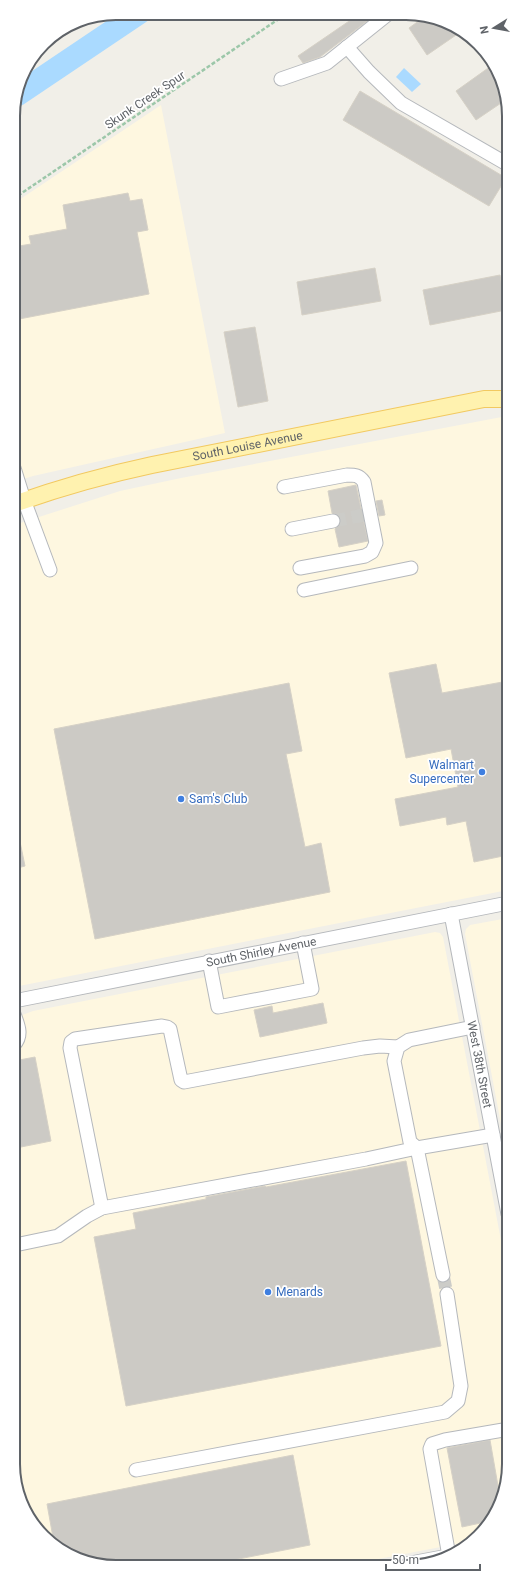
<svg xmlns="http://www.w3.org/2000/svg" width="522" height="1580" font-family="Roboto,sans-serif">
	<rect width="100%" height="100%" fill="#f1efe8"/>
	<path fill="#fef7e0" d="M161 105 225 433 33 476 14 482 13 204Z
		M507 416 508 890 14 987V525L120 491 181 478Z
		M508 918V1161L465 934 466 929 470 925Z
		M435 932 440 933 443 937 509 1282V1470L501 1503 483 1532 472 1541 347 1565H96L43 1537 15 1484 14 1018 33 1011Z"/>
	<path fill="#aadaff" d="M404 68 421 84 412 92 396 77Z"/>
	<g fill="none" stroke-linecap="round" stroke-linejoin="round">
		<path stroke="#aadaff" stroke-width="23" d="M17 95 139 13"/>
	</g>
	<path fill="#cccac5" stroke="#d6d1c6" d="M358 15H375L320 57 303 63 298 56Z
		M427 15 459 33 427 55 409 28Z
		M491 66 507 96V99L476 120 456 91Z
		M360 91 506 178 489 206 343 120Z
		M128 193 130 201 142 199 148 230 137 232 149 294 14 320 13 247 31 244 29 236 67 229 63 205Z
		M375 268 381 301 302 315 297 282Z
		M500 275 506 310 430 325 423 290Z
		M255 327 268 401 238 407 224 332Z
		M356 485 368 541 339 547 335 529 340 524 341 519 339 515 332 513 328 491Z
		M382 500 385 515 379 516 376 501Z
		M436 664 442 693 508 681V855L474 862 466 821 447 825 446 817 400 826 395 799 458 787 451 749 406 758 389 673Z
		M289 683 302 751 286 754 305 847 321 843 330 892 95 939 54 729Z
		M14 837H19L25 866 14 869Z
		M323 1003 327 1023 260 1037 254 1010 272 1006 273 1013Z
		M35 1057 51 1141 16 1148 15 1140 14 1061Z
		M406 1161 441 1346 126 1406 94 1237 136 1229 133 1213 206 1199V1197L265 1186 266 1187Z
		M490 1440 501 1503 490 1521 462 1527 447 1448Z
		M293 1455 310 1545 208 1565H96L54 1543 47 1504Z"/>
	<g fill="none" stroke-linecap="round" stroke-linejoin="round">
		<path stroke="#ccccc8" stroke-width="13" stroke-dasharray="13 6" stroke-linecap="butt" d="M333 521 364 515
			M443 1275 447 1294"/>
		<defs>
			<g id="minor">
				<path d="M347 47 369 72 401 103 507 164"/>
				<path d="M281 79 327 63 387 15"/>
				<path d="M14 468 24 500 50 570"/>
				<path d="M284 487 347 475C355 475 359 475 364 482L376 543 372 552 365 556 300 568"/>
				<path d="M292 529 333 521"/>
				<path d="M304 590 411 568"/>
				<path id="s1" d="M451 914 508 1214"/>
				<path d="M209 961 218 1007 312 989 303 943"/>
				<path id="s2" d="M14 1001 508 903"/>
				<path d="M14 1014C18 1025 23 1035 14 1045"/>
				<path d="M473 1027 409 1040 398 1047 394 1061 410 1142 417 1148 493 1135"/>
				<path d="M102 1208 70 1048 71 1042 75 1039 162 1026 167 1027 170 1029 181 1080 184 1082 363 1048 380 1046 398 1047"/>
				<path d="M15 1245 58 1236 87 1216 102 1208 366 1159 417 1148 443 1275"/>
				<path d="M136 1470 445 1412 458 1401 461 1386 447 1294"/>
				<path d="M449 1556 430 1449 432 1444 445 1440 509 1429"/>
				<path d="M400 1565 453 1555"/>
			</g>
			<g id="major">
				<path id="s3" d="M14 504C59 488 105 475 152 465L484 399H507"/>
			</g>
		</defs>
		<use href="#minor" stroke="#b5b8bc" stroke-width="15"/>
		<use href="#major" stroke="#f2c960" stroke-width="18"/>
		<path stroke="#9cc7a9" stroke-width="2.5" stroke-dasharray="4 2" stroke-linecap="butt" d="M13 199 286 14"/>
		<use href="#minor" stroke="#fff" stroke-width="13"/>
		<use href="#major" stroke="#fff2af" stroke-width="16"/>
	</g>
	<g fill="#3f7fe0" stroke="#fff" stroke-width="1.5">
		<circle cx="482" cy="772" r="4"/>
		<circle cx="181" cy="799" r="4"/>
		<circle cx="268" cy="1292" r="4"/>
	</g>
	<g text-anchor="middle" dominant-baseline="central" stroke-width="3.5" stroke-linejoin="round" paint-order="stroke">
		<g font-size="12" fill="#5f6368" stroke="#fff">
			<text transform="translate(145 100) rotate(-34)">Skunk Creek Spur</text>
			<text stroke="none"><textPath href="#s3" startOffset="241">South Louise Avenue</textPath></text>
			<text stroke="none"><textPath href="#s2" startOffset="252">South Shirley Avenue</textPath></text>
			<text stroke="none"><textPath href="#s1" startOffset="153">West 38th Street</textPath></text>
		</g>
		<g font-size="12" fill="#366cbe" stroke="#fff" text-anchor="start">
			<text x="474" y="765" text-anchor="end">Walmart<tspan x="474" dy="14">Supercenter</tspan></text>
			<text x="189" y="799">Sam's Club</text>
			<text x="276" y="1292">Menards</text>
		</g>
	</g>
	<path d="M0 0H522V1580H0ZM116 20H406A96 96 0 0 1 502 116V1464A96 96 0 0 1 406 1560H116A96 96 0 0 1 20 1464V116A96 96 0 0 1 116 20Z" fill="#fff" fill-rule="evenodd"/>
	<path fill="none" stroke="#5f6368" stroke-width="2" d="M116 20H406A96 96 0 0 1 502 116V1464A96 96 0 0 1 406 1560H116A96 96 0 0 1 20 1464V116A96 96 0 0 1 116 20Z"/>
	<g transform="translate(494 28) rotate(259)" stroke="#ffffff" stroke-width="3" paint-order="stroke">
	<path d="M0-3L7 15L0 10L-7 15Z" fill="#5f6368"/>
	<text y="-6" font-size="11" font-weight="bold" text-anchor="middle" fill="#5f6368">N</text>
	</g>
	<path d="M386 1564v6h94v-6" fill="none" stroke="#5f6368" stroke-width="2"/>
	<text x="392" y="1564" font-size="12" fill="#5f6368" stroke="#ffffff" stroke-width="3" paint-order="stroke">50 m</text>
</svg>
